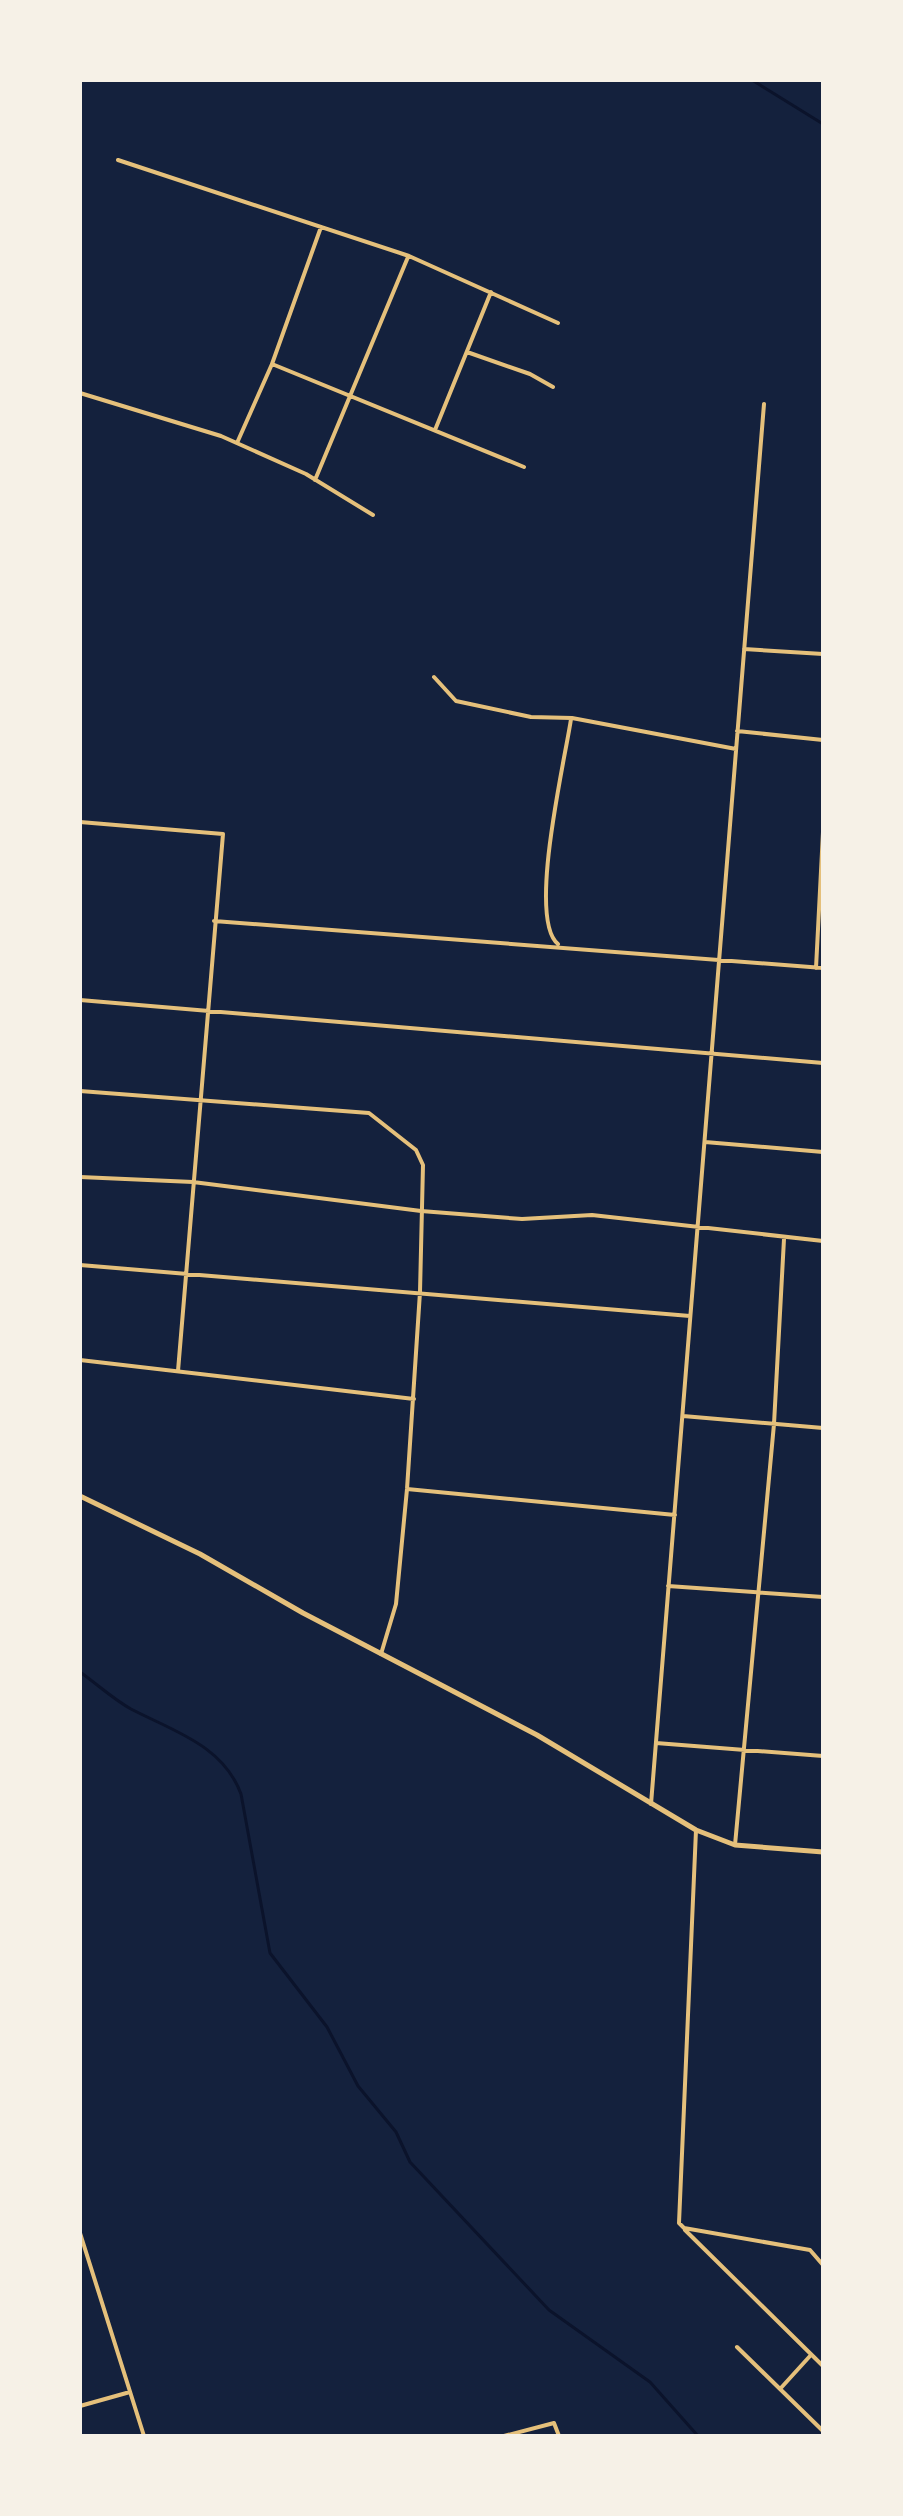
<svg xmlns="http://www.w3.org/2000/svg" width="903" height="2516" font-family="Poppins,sans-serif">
	<rect width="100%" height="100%" fill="#14213d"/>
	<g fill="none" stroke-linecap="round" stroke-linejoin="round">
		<path stroke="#0b132b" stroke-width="3" d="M752 80 823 124
			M80 1672C97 1684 113 1699 131 1709 173 1731 223 1745 241 1794L270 1953 327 2027 358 2086 396 2132 410 2162 549 2310 650 2382 698 2436"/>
		<path stroke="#e5c07b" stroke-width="4" d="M118 160 409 256 558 323
			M467 352 530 374 553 387
			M272 364 321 227
			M80 393 221 436 306 474 373 515
			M435 430 491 292
			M237 443 272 364 524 467
			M315 480 408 257
			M744 649 823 654
			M434 677 456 701 531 717 572 718 736 749
			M737 731 823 740
			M80 822 223 834 178 1371
			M214 921 823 968
			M558 944C527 919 565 760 571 719
			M816 968 823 832
			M80 1000 823 1063
			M80 1091 369 1113 416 1150 423 1165 420 1292 407 1489 396 1604 381 1654
			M705 1142 823 1152
			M80 1177 193 1182 421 1211 522 1219 592 1215 823 1241
			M80 1265 690 1316
			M80 1360 414 1399
			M683 1416 823 1428
			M407 1489 675 1515
			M668 1586 823 1597
			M656 1743 823 1756
			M651 1804 764 404
			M696 1830 679 2223 684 2228 810 2250 823 2265
			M735 1845 774 1424 784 1239
			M685 2230 823 2366
			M80 2233 144 2436
			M737 2347 823 2431
			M780 2389 810 2356
			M80 2406 130 2392
			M504 2436 554 2423 559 2436"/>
		<path stroke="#e5c07b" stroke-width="5" d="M80 1496 200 1554 303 1613 537 1735 696 1830 735 1845 823 1852"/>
	</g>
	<rect width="903" height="2516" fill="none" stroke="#f6f1e7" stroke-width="164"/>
</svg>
